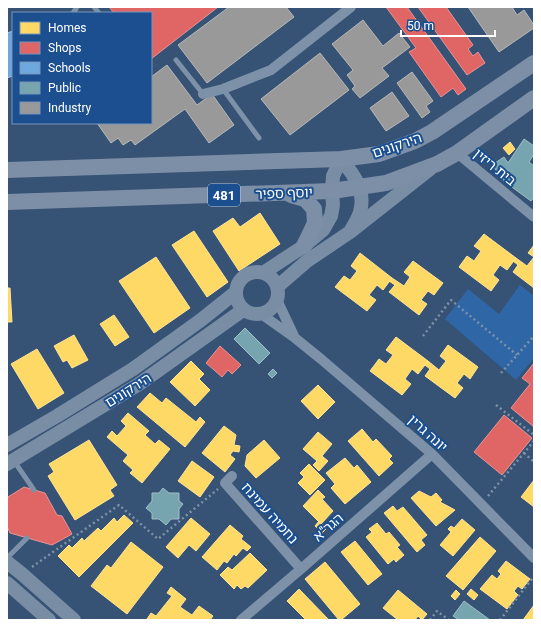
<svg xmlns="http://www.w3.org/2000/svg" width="541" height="627" font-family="Roboto,'Noto Sans Hebrew',sans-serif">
	<rect width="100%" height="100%" fill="#365274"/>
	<path fill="#2f66a5" d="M520 285 534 296V358L516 380 445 319 468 289 499 314Z"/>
	<path fill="#ffd966" stroke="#ffe494" d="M510 142 515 149 509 155 503 148Z
		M260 213 280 244 239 271 213 231 233 218 240 227Z
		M194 231 228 282 207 297 172 245Z
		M484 234 516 258 507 270 500 265 493 275 499 280 491 291 459 267 467 256 474 261 481 251 474 246Z
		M534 245V257L528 253Z
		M360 253 392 278 383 290 377 285 369 295 376 300 367 311 335 287 344 276 350 280 357 271 351 266Z
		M156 257 190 308 154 333 119 281Z
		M534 257V288L513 272 518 265 513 261 516 258 527 266Z
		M413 261 443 283 434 295 428 291 421 300 427 304 419 315 389 292 395 285 389 281 392 278 404 286 410 277 404 272Z
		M7 288H10L12 322H7Z
		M114 315 129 337 115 346 100 324Z
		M74 335 88 360 72 368 67 360 63 362 54 346Z
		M396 337 428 361 418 374 412 369 405 379 411 384 402 395 370 371 379 359 386 364 393 355 386 350Z
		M448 345 478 367 470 379 464 374 457 383 463 388 455 398 425 376 430 369 425 365 428 361 439 370 446 361 440 356Z
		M37 349 64 393 38 409 11 364Z
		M191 361 204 374 199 379 210 390 195 406 170 382Z
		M318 385 335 402 318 419 301 401Z
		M150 393 162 403 166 398 196 422 200 417 205 422 185 447 137 407Z
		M128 413 149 431 145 435 155 444 159 440 170 449 142 483 130 473 133 470 123 461 128 455 107 437 112 431 117 436 126 426 121 421Z
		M224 426 236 435 234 445 240 446 239 452 233 451 230 455 235 459 225 472 202 453Z
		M362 429 373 442 376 439 392 456 389 459 393 463 379 476 348 441Z
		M318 432 332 444 322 456 328 461 319 471 313 465 317 461 303 449Z
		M89 440 117 485 110 490 114 496 75 520 48 476 54 472 49 464Z
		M264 440 280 458 256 478 245 466 247 455Z
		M345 458 354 468 357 465 371 482 345 504 331 488 335 484 326 473Z
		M192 461 214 477 200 497 178 481Z
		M309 464 325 480 310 495 298 483 304 477 300 473Z
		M534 480V507L521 497Z
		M318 490 325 497 322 499 333 511 321 524 303 506Z
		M419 491 431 497 436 493 442 500 440 502 455 510 436 526 411 498Z
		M393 506 397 511 403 507 427 535 421 540 425 545 417 552 384 513Z
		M124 515 133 523 79 577 58 556 69 545 72 548 82 538 84 541 98 528 101 531 114 518 117 522Z
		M191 518 210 534 196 551 189 545 178 558 166 547Z
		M462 519 475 530 453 556 440 545 451 532 448 529 451 526 454 528Z
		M319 521 326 529 322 533 315 526Z
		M377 523 386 534 389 532 400 545 397 547 404 555 396 562 394 559 388 564 366 537 372 532 369 529Z
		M230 525 243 536 241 539 251 547 247 551 243 548 236 556 234 554 227 563 224 561 217 570 202 557Z
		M480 537 496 551 463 590 446 576Z
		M355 541 382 574 368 585 341 552Z
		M131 542 163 567 127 614 91 586 107 565 111 568Z
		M250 553 267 570 248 588 245 586 241 589 237 585 234 589 220 575 228 567 232 570Z
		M506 561 530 579 522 589 518 586 514 591 518 595 507 609 480 589 492 575 497 579 501 574 498 571Z
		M325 562 360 604 341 620H339L305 579Z
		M171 587 186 599 180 607 192 615 199 606 213 616 210 620H148L147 619 151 613 156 616 172 596 167 593Z
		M299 589 329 620H306L287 601Z
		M471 589 478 595 474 600 467 594Z
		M398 590 427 614 422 620 418 616 415 620H398L383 608Z
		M456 590 460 594 455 600 451 596Z
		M534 605V620H523Z"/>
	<path fill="#e06666" stroke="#e99494" d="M109 7H218L151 59V13H114Z
		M386 7H407L466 89 458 95 453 88 441 97 409 52 416 48Z
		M418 7H446L473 45 468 49 473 56 478 52 485 63 467 75Z
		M220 346 241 365 232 374 228 370 222 377 206 363Z
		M534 363V427L511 408 530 384 522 378Z
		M504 415 532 438 502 475 474 452Z
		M24 487 45 493 57 515 62 516 72 534 52 545 10 533 7 526V499L8 497Z"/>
	<path fill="#6fa8dc" stroke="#9ac2e6" d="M13 31V76L7 78V33Z"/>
	<path fill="#76a5af" stroke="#9fc0c7" d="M524 139 534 146V154L529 162 534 166V197L531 201 505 182 492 165 504 157 508 163Z
		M245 328 270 353 259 364 234 339Z
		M273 369 277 373 272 378 268 374Z
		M163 488 169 493H179V501L183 504 179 509V519H171L166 525 159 519H152V513L146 508 152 501V493H159Z
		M464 601 490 620H459L453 616Z"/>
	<path fill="#999" stroke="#b8b8b8" d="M229 7H286L294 17 207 83 178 45Z
		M468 7H512L517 15 524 10 534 25V28L499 52Z
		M363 20 383 46 399 33 410 47 382 68 389 76 360 98 352 89 355 86 347 75 353 70 332 44Z
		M320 53 349 90 290 135 261 99Z
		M167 65 197 105 212 94 234 125 209 143 185 109 135 145 131 140 123 145 118 138 111 143 97 123H151V77Z
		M412 72 433 101 426 106 430 112 422 118 397 83Z
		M392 92 409 116 386 131 370 108Z"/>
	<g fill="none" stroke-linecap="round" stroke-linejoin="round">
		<path stroke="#7d92a8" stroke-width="2.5" stroke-dasharray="2 3" stroke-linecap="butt" d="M423 336 451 300 517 355
			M501 373 534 336
			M496 405 534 435
			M524 453 534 462
			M488 496 534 441
			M32 567 119 505 158 539 218 489
			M430 620 437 611 449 620
			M500 620 534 576"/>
		<path stroke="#7d92a8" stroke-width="5" d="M94 7 99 13
			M73 13 77 7
			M176 60 203 94
			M223 89 259 138
			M14 461 34 490
			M7 558 27 538"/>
		<path stroke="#7d92a8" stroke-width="10" d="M203 94 223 89 271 70 351 7
			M457 153 534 217
			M277 300 294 336
			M261 314 295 338 321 359 432 454 534 558
			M232 476 225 483 301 569
			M241 620 301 569 432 454"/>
		<path stroke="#798da4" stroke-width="14" d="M236 293a21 21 0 1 1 42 0a21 21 0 1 1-42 0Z
			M263 273 304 246 323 230 331 216 333 205 332 191 333 176 341 159C354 175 366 190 360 212 358 219 353 226 350 232
			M277 287 307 261 350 232 430 169
			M7 445 57 416 133 369 201 320 236 292
			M7 464 139 384 243 310
			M7 562 22 574 74 620
			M7 583 49 620"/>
		<path stroke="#7d8ea7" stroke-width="16" d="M7 170 341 159 379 154 415 141 432 132 534 63
			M291 195 305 199 314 209 315 223 304 246
			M7 202 332 191 386 183 437 164 457 153 534 98"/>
	</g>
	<g text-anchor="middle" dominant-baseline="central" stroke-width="4" stroke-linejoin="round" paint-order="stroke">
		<rect fill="#1b4f8f" stroke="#bbcadd" stroke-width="1" x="208" y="184" width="32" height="22" rx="3"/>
		<g font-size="13" font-weight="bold" fill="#fff">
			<text x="224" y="195">481</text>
		</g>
		<g font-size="14" fill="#fff" stroke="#1b4f8f">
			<text transform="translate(397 145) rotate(-19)">הירקונים</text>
			<text transform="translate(495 167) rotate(39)">בית ריזין</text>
			<text transform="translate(284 193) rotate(-2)">יוסף ספיר</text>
			<text transform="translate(128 390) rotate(-32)">הירקונים</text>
			<text transform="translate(428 433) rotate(42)">יונה גרין</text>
			<text transform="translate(270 513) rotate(48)">נחמיה עמינח</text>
			<text transform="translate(328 527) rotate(-41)">הגר"א</text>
		</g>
	</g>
	<rect width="541" height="627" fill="none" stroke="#ffffff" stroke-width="16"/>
	<rect x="12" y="12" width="140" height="112" fill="#1b4f8f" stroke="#7695bc"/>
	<rect x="20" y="22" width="20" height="12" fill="#ffd966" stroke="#7695bc"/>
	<text x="48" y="32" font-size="12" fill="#ffffff">Homes</text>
	<rect x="20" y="42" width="20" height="12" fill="#e06666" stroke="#7695bc"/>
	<text x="48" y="52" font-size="12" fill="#ffffff">Shops</text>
	<rect x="20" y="62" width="20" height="12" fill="#6fa8dc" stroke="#7695bc"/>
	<text x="48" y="72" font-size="12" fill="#ffffff">Schools</text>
	<rect x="20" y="82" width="20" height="12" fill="#76a5af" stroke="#7695bc"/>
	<text x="48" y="92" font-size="12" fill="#ffffff">Public</text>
	<rect x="20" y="102" width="20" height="12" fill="#999999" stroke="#7695bc"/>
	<text x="48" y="112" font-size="12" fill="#ffffff">Industry</text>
	<path d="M401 30v6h94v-6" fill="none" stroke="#ffffff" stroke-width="2"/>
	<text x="407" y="30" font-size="12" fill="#ffffff" stroke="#1b4f8f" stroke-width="3" paint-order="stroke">50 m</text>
</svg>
